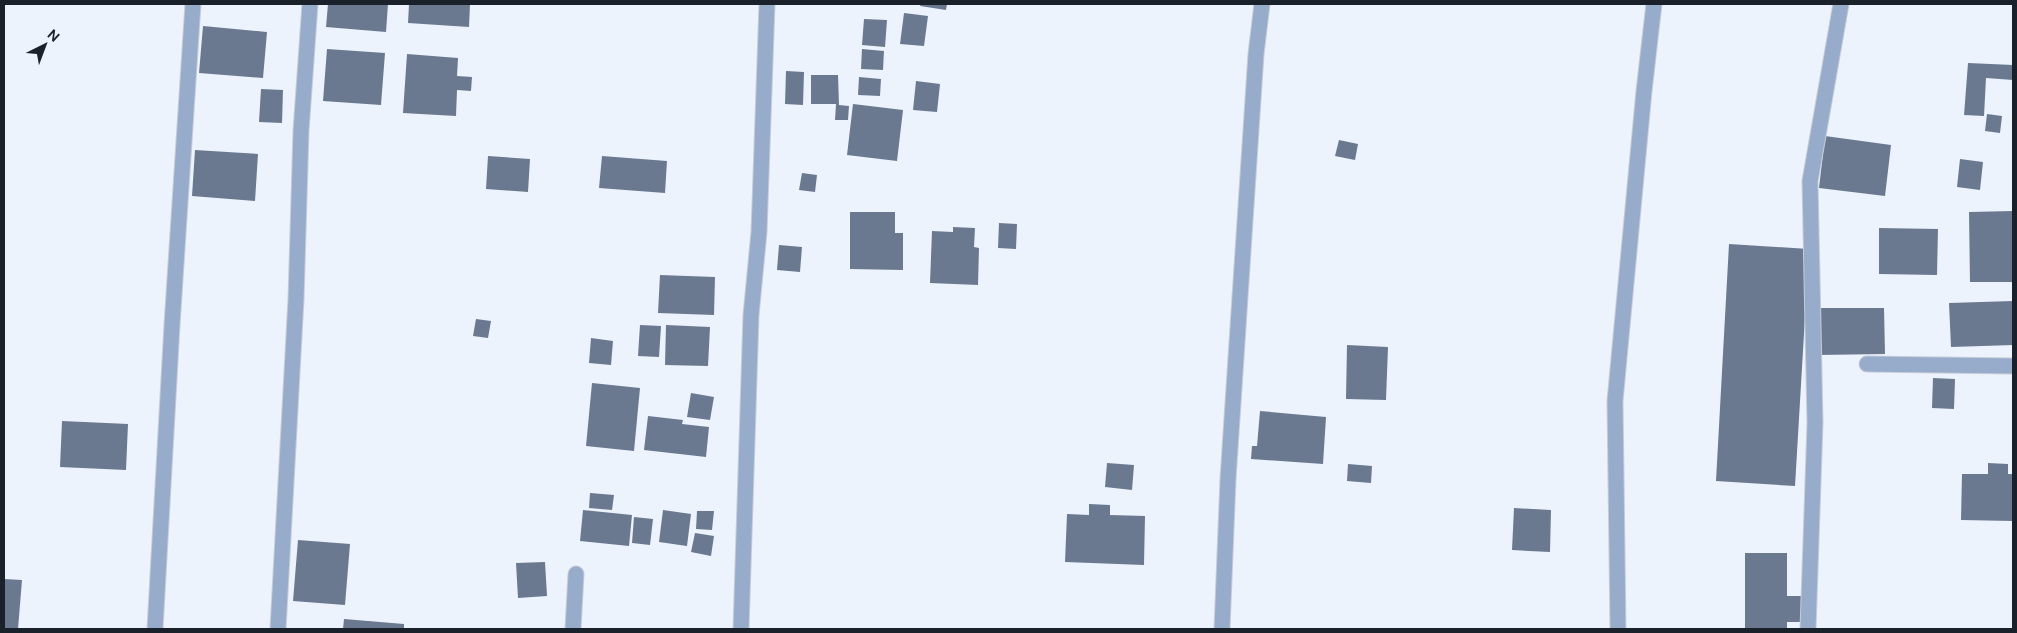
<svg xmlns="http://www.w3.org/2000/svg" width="2017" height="633" font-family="'DM Sans',sans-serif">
	<rect width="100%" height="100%" fill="#ecf3fd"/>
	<path fill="#6a7990" d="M328 4H388L386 32 326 27Z
		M409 4H470L469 27 408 23Z
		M921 4H947L946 10 920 6Z
		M904 13 928 16 924 46 900 44Z
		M864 19 887 20 885 47 862 45Z
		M203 26 267 32 263 78 199 73Z
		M327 49 385 53 381 105 323 101Z
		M862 49 884 51 883 70 861 69Z
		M407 54 458 58 457 76 472 77 471 91 457 90 456 116 403 113Z
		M1968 63 2013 65V80L1986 78 1984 116 1964 115Z
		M786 71 804 72 803 105 785 104Z
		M811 75H838L839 105 849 106 848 120H835L836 104H811Z
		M859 77 881 79 880 96 858 95Z
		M916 81 940 84 937 112 913 110Z
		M261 89 283 90 282 123 259 122Z
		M853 104 903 110 897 161 847 155Z
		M1987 114 2002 116 2000 133 1985 131Z
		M1825 136 1891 145 1885 196 1819 188Z
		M1339 140 1358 144 1355 160 1335 156Z
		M195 150 258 154 255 201 192 196Z
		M488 156 530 159 528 192 486 189Z
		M602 156 667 161 665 193 599 188Z
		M1960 159 1983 162 1980 190 1957 187Z
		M802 173 817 175 815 192 799 190Z
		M2013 211V282H1970L1969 212Z
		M850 212H895V233H903V270L850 269Z
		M999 223 1017 224 1016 249 998 248Z
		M953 227 975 228 974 247 979 248 978 285 930 283 932 231 953 232Z
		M1879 228 1938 229 1937 275 1879 274Z
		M1729 244 1809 249 1795 486 1716 481Z
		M779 245 802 247 800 272 777 270Z
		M660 275 715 277 714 315 658 313Z
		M2013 301V345L1951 347 1949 303Z
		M1817 308H1884L1885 354 1817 355Z
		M476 319 491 321 488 338 473 336Z
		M640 325 661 326 659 357 638 356Z
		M666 325 710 327 708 366 665 365Z
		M591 338 613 341 611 365 589 363Z
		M1347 345 1388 347 1386 400 1346 399Z
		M1933 378 1955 379 1954 409 1932 408Z
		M592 383 640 388 634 451 586 446Z
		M691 393 714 397 710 420 687 417Z
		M1260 411 1326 417 1323 464 1251 459 1252 446H1257Z
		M648 416 683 420 682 424 709 427 706 457 644 450Z
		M62 421 128 424 126 470 60 467Z
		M1107 463 1134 465 1132 490 1105 487Z
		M1988 463 2008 464V474H2013V521L1961 520 1962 474H1988Z
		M1348 464 1372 466 1371 483 1347 481Z
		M590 493 614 495 612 510 589 508Z
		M1089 504 1110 505V515L1145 516 1144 565 1065 562 1067 514 1089 515Z
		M1514 508 1551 510 1550 552 1512 550Z
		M583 510 632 515 629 546 580 541Z
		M663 510 691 514 687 546 659 542Z
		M697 511H714L712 530 696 529Z
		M634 517 653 519 650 545 632 543Z
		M695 533 714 536 711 556 691 552Z
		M298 540 350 544 345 605 293 601Z
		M1745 553H1787V596H1805V622H1787V629H1745Z
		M545 562 547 596 518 598 516 563Z
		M4 579 22 580 18 629 4 628Z
		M344 619 404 624V629H343Z"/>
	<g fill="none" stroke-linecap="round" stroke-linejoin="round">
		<defs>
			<path id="minor" d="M1867 364 2013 366
				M155 629 172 325 193 4
				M278 629 296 299 301 131 310 4
				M573 629 576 574
				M741 629 751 315 759 232 767 4
				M1222 629 1228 479 1256 54 1262 4
				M1618 629 1615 401 1644 91 1654 4
				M1808 629 1815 423 1810 181 1841 4"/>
		</defs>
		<use href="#minor" stroke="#c6cdd7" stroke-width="17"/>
		<use href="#minor" stroke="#97abca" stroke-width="15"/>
	</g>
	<rect width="2017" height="633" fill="none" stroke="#1b212a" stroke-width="10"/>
	<g transform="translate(45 45) rotate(42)" stroke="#ecf3fd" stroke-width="4" paint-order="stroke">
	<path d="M0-4L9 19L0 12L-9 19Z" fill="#1b212a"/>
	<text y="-8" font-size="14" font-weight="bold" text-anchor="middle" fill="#1b212a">N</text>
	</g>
</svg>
